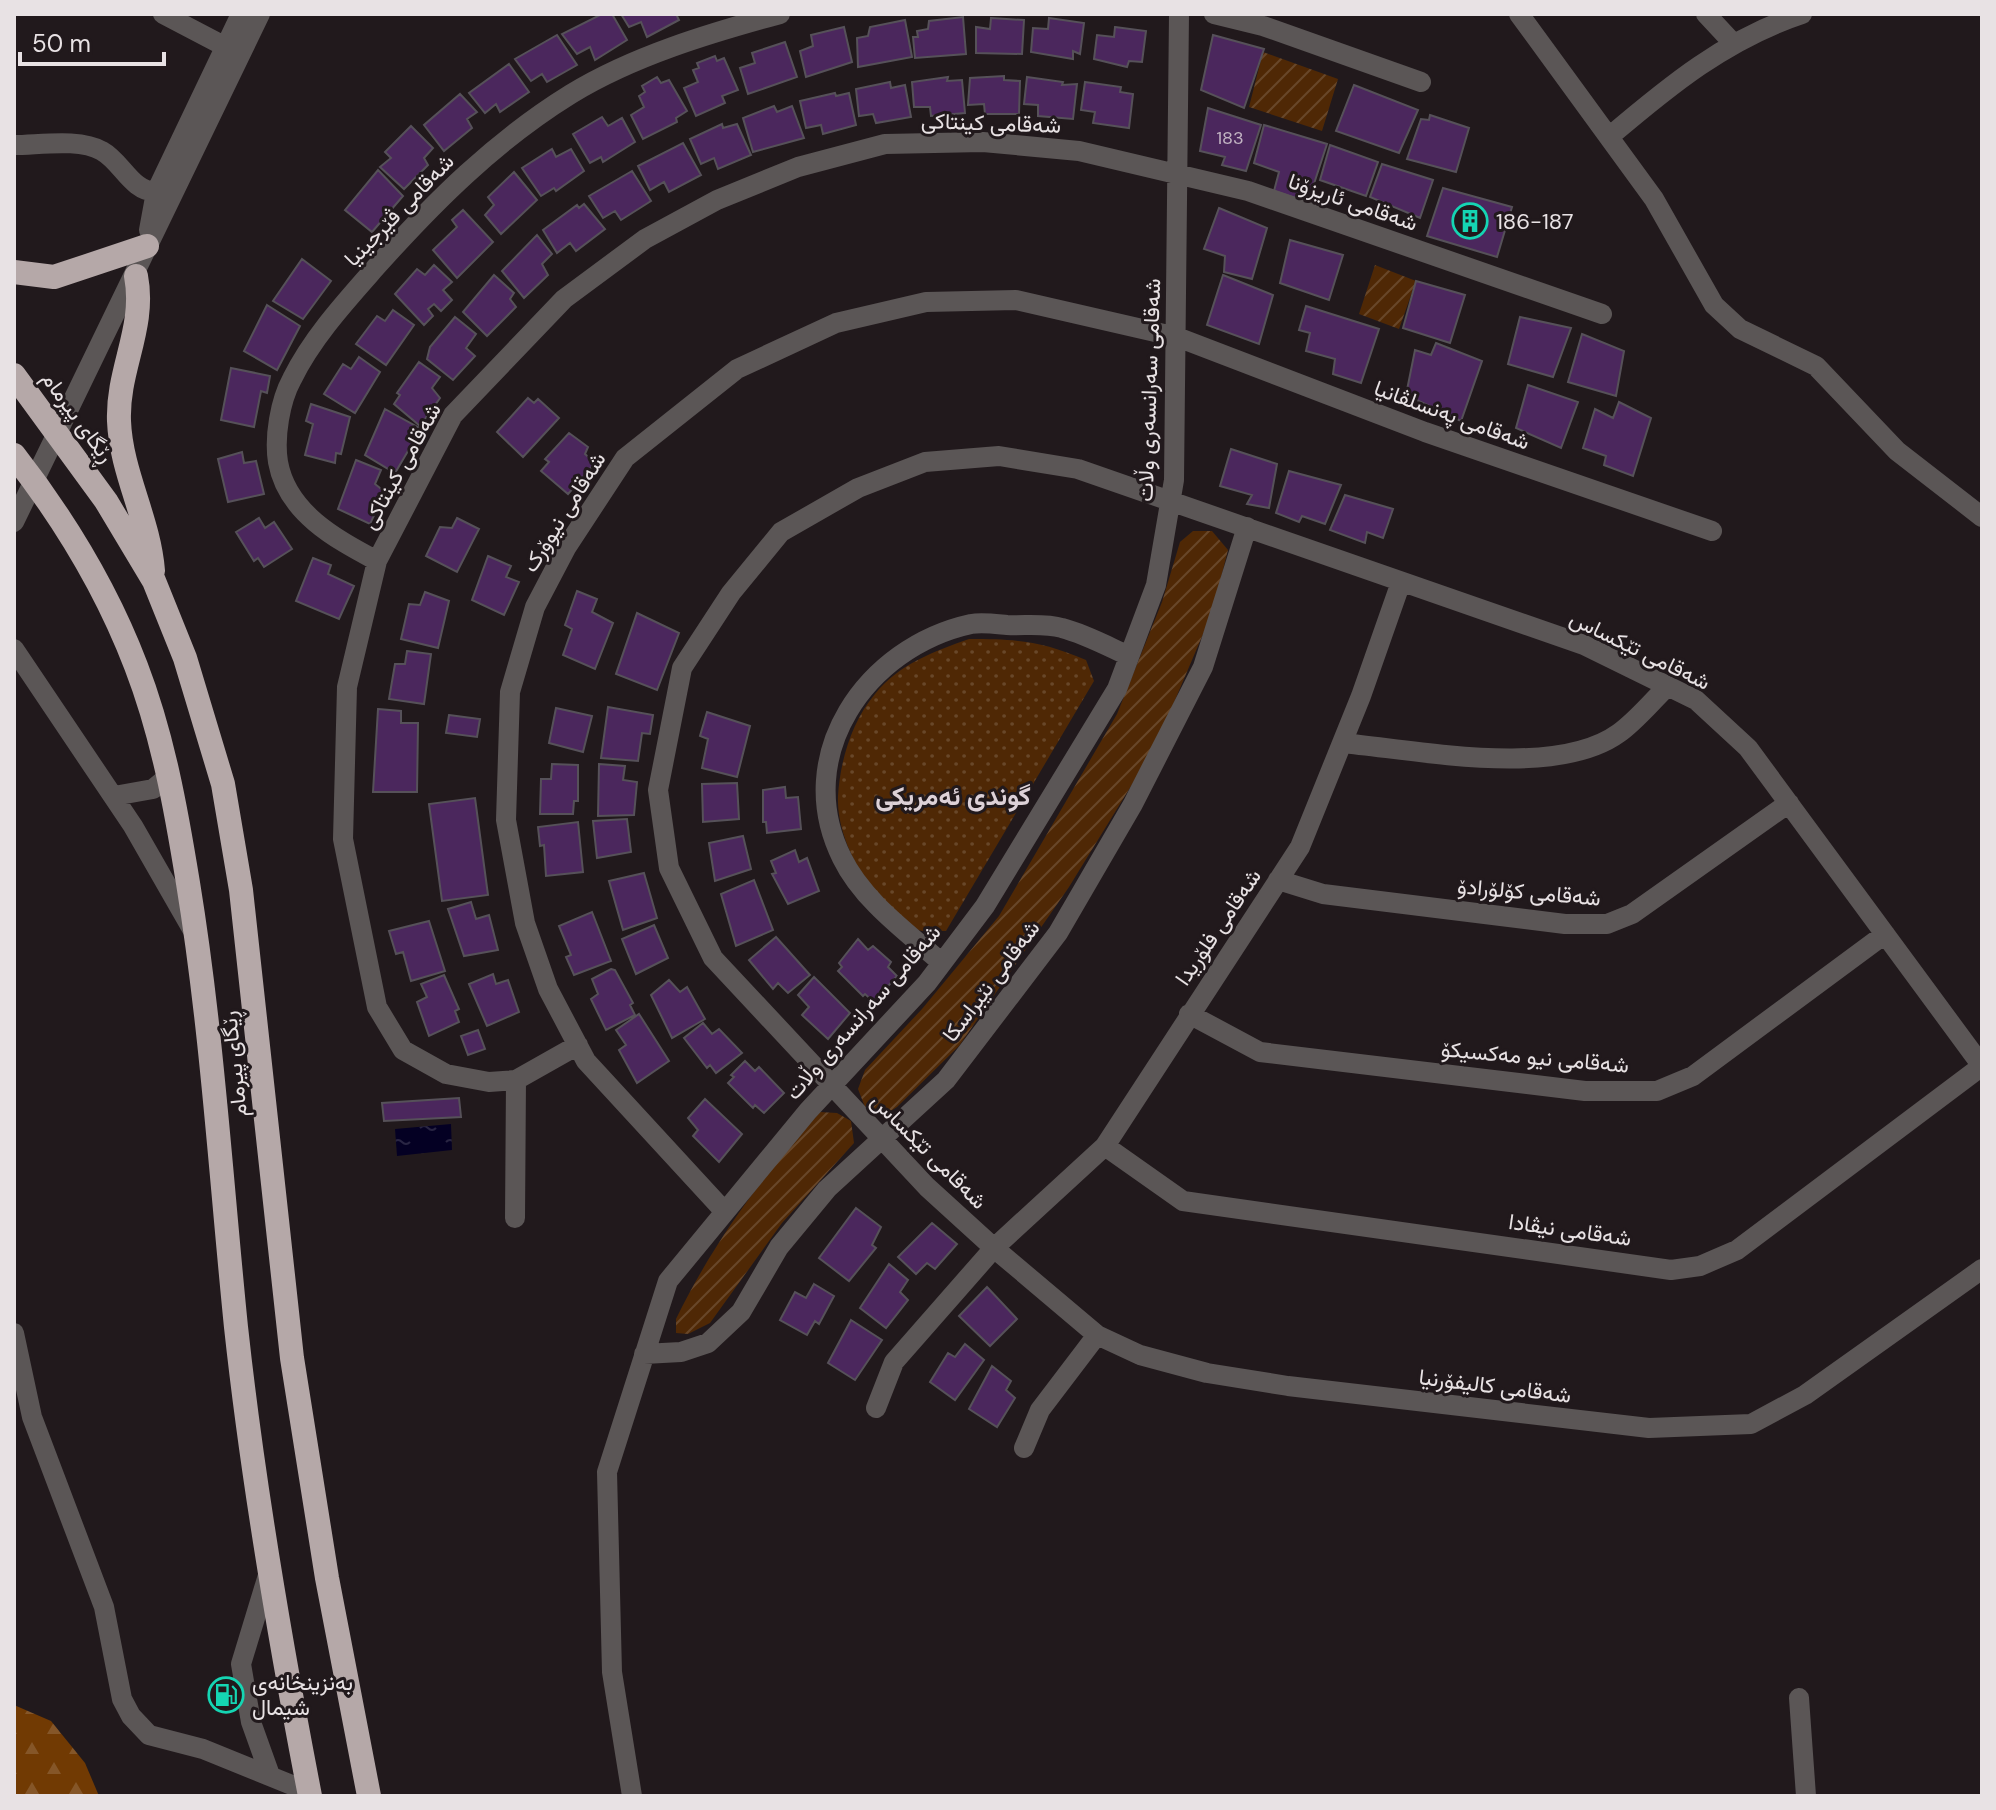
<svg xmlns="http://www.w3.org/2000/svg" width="1996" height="1810" font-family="'DM Sans',Vazirmatn,sans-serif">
	<defs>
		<pattern id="grass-dots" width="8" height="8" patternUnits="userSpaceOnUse" patternTransform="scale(2)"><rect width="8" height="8" fill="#4f2805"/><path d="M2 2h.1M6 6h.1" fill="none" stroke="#684729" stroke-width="1.8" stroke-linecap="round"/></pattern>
		<pattern id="forest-firs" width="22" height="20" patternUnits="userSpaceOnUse" patternTransform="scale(2)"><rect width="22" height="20" fill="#713a03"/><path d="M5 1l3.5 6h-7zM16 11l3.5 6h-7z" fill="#855628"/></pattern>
		<pattern id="garden-furrows" width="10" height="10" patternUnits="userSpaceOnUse" patternTransform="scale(2)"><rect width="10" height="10" fill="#4f2805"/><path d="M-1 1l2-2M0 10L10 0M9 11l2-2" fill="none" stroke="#684729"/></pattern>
		<pattern id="water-ripples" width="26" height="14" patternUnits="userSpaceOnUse" patternTransform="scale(2)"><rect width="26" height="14" fill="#040023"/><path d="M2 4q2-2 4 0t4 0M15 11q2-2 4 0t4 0" fill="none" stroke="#292543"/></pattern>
	</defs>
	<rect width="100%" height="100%" fill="#21191c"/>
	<path fill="url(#grass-dots)" d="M969 639C1017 639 1042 641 1086 660L1094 681 946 931C938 931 924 933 916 929 875 905 836 845 838 796 840 761 852 721 875 694 899 664 935 651 969 639Z"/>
	<path fill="url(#forest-firs)" d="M14 1705 51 1721 85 1763 99 1796H14Z"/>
	<path fill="url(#garden-furrows)" d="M1263 52 1338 79 1322 131 1249 107Z
		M1375 265 1416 281 1399 329 1359 314Z
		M1193 531H1212L1228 550 1212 613 1155 747 1069 887 959 1046 897 1107 886 1114 865 1107 858 1089 865 1070 922 1009 999 916 1117 714 1162 602 1180 542Z
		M820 1112 837 1113 851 1121 854 1143 782 1223 710 1323 688 1334 676 1333V1319C713 1243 763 1175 820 1112Z"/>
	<path fill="url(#water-ripples)" d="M451 1124 452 1150 397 1156 395 1129Z"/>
	<path fill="#4b275d" stroke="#565159" stroke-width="2" d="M602 14H612L627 40 595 60 590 47 577 54 562 34Z
		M621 14H676L679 20 647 37 641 22 629 27Z
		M963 17 966 54 915 58 913 37H918L917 31 928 29 929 21Z
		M991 18 1024 20 1022 54 976 53V27L990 29Z
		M1049 18 1084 23 1080 54 1073 51V59L1031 52 1033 28 1048 29Z
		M905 20 912 57 858 67 857 38 868 36 870 27Z
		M844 27 852 62 806 77 800 51 813 46 811 35Z
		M1115 27 1146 31 1142 62 1129 61 1127 67 1094 59 1097 35 1114 37Z
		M557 35 577 65 547 82 542 74 531 81 515 59Z
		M1213 35 1264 49 1244 108 1201 90Z
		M785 42 797 77 748 94 740 68 755 63 752 53Z
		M715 56 717 61 724 58 738 90 722 96 725 103 696 116 684 88 698 82 693 70 699 68 697 63Z
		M509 64 529 92 500 112 496 104 485 113 469 93Z
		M1004 76V80L1020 81 1019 114H985L984 104 968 105 970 78Z
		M657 77 661 83 669 80 687 111 676 118 677 122 643 139 631 115 644 107 639 96 645 92 642 86Z
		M948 77 947 81 962 80 965 113 931 116 930 107H914L912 82Z
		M1027 77 1063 82 1062 85 1077 84 1073 119 1038 116V105L1024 104Z
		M890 82 891 88 905 85 911 117 876 123 873 114 859 116 856 89Z
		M1085 82 1121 87 1120 92 1133 94 1129 128 1093 123 1095 112 1081 110Z
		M1354 85 1418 110 1399 153 1336 131Z
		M835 93 836 96 849 93 856 125 823 134 821 125 806 128 800 101Z
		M460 94 477 112 467 119 472 128 444 151 424 125Z
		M774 106 777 112 792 106 804 138 753 152 743 118Z
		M1208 108 1261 125 1246 171 1222 165 1225 157 1200 151Z
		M1430 115 1469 128 1456 172 1407 159 1421 119 1429 120Z
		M602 117 608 126 622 118 635 142 603 162 601 157 590 163 573 134Z
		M722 124 723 128 737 124 751 155 718 169 714 158 701 164 690 139Z
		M1264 125 1327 144 1308 202 1274 191 1279 172 1254 163Z
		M411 126 433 148 424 158 428 165 404 189 380 167 391 158 385 152Z
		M683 143 701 175 669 192 664 182 650 190 638 166Z
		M1330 145 1378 162 1366 196 1320 180Z
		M552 149 556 157 571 149 584 171 556 191 554 188 541 196 522 168Z
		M1382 164 1433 180 1420 218 1370 197Z
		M378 170 403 196 372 232 345 210Z
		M632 171 651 201 621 220 615 211 603 218 589 196Z
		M514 172 537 200 501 234 485 215 494 205 488 197Z
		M1443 188 1512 207 1497 257 1427 236Z
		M584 204 605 229 576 251 570 243 557 253 543 230 577 205 579 208Z
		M1219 208 1267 228 1252 279 1224 272 1225 256 1204 249Z
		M463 210 493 242 457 278 433 250 457 227 452 220Z
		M537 235 552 254 542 264 548 275 524 298 502 271Z
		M1290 240 1343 255 1329 300 1280 283Z
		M302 259 331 281 303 319 273 301Z
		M434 265 452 282 443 290 452 300 441 311 434 304 428 309 433 316 424 325 395 294 417 269 425 275Z
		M494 275 514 293 510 299 516 307 487 336 463 312Z
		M1223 275 1273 295 1259 344 1207 325Z
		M1416 281 1465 295 1450 343 1403 328Z
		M267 305 300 326 277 370 244 351Z
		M1306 306 1379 329 1361 383 1333 374 1335 359 1306 351 1310 333 1299 330Z
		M393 310 414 325 386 365 356 344 377 316 385 321Z
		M455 317 476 334 466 348 475 356 453 380 427 359 430 347Z
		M1520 317 1571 328 1553 377 1508 364Z
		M1582 334 1624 351 1616 396 1568 382Z
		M1436 343 1482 361 1461 421 1406 395 1415 350 1431 355Z
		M359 357 380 372 355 413 324 394 343 364 351 369Z
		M419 362 440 377 432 388 440 398 420 426 394 404 400 395 397 393Z
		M231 368 270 376 267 393 261 391 254 427 221 420Z
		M1528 385 1578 402 1561 448 1516 428Z
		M528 398 534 403 538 399 559 418 523 457 497 432Z
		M1619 402 1651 418 1633 476 1604 465 1606 456 1583 448 1595 409 1613 418Z
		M311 404 350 417 341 454 336 453 335 463 305 455 313 424 306 421Z
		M385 409 421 429 395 473 365 455Z
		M569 433 588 447 585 454 595 463 568 494 541 471 549 462 545 459Z
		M1231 449 1277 464 1269 508 1247 504 1252 495 1220 486Z
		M242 452 244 463 256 461 264 494 228 502 218 459Z
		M356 460 381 470 375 484 385 492 370 524 338 509Z
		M1289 471 1341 485 1325 524 1302 516 1299 522 1276 513Z
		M1345 495 1393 509 1383 538 1367 532 1365 543 1330 530Z
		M259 518 265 528 274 522 292 549 264 567 258 558 254 561 236 532Z
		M457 518 479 529 457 572 426 556 440 527 452 528Z
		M488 556 511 566 506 577 519 582 504 615 472 600Z
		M313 558 331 565 328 574 354 586 339 619 296 601Z
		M577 591 597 599 592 612 613 623 595 669 563 655 572 629 565 625Z
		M425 592 449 601 438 648 401 639 409 604 420 605Z
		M637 613 679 633 657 690 616 674Z
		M407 651 431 654 424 704 389 699 395 664H405Z
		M608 707 653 715 650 734 642 733 638 761 601 758Z
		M556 708 592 716 583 752 549 743Z
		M378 709 401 711V723H418L417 792H373Z
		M707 712 750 726 737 777 702 768 708 739 700 736Z
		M449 715 480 719 477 737 446 733Z
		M552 764 578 765V801H574L573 814H540L541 779H551Z
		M599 764 625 766 623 780 637 782 634 815 598 816Z
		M737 783 739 819 703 822 702 784Z
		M785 787 786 798 798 797 801 829 767 833 766 822H763V790Z
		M475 798 488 895 442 901 429 804Z
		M627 819 631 852 597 858 593 821Z
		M578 822 583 872 546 876 544 845 540 846 538 827Z
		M743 836 751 869 715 881 709 843Z
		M795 850 799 862 807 858 819 891 788 904 772 874 776 873 771 861Z
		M644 873 657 918 623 930 609 881Z
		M754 880 773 930 736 946 721 894Z
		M471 902 476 919 489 915 498 950 464 956 448 909Z
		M592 912 611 961 574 975 566 957 571 955 559 926Z
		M429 921 445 971 411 981 403 952 396 954 389 931Z
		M654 925 668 958 636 974 622 939Z
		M776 937 810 975 788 993 778 983 773 989 749 960Z
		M858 939 868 950 873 946 891 962 888 967 897 976 874 1002 865 994 863 996 838 971 842 967 839 963Z
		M611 969 615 970 633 1003 630 1005 635 1015 606 1030 591 999 598 994 592 979Z
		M493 974 496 984 508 980 519 1012 487 1026 469 984Z
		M444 975 459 1009 455 1011 459 1022 429 1036 417 1002 427 997 421 984Z
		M814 977 850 1013 828 1039 802 1015 809 1007 798 995Z
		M669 980 680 992 687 987 705 1019 672 1038 651 995Z
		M639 1014 669 1061 637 1083 619 1050 626 1045 616 1030Z
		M703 1023 712 1034 719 1029 742 1053 716 1073 710 1065 707 1068 684 1038Z
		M478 1030 485 1049 468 1055 461 1036Z
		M745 1061 755 1071 759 1067 784 1093 764 1113 755 1105 753 1108 728 1083 734 1077 731 1075Z
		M459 1098 461 1117 384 1121 382 1103Z
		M705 1099 742 1134 719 1162 693 1136 698 1130 688 1118Z
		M856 1208 881 1227 872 1245 876 1248 849 1281 819 1258Z
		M932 1223 957 1244 935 1269 927 1263 916 1274 898 1257Z
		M889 1264 908 1280 900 1292 908 1300 886 1328 860 1308Z
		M814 1284 834 1296 819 1324 815 1321 807 1335 780 1320 795 1292 806 1298Z
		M987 1287 1017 1319 990 1346 959 1316Z
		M851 1320 882 1340 855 1380 828 1363Z
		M965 1344 984 1360 955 1400 930 1382 948 1353 955 1357Z
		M992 1366 1011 1381 1006 1390 1015 1398 997 1427 969 1409Z"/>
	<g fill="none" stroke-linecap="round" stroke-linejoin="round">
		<path stroke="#5b5656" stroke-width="20" d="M163 14 226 47
			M1214 14 1263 26 1421 82
			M1519 14 1654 199 1714 305 1740 329 1816 366 1897 451 1982 517
			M1706 14 1733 43
			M1609 137C1669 86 1726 39 1802 14
			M14 145C39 145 80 138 102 151 122 162 131 191 156 192
			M149 230 156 192 241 14
			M14 522 260 14
			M377 561C336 539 287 513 278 462 274 437 280 401 292 379 312 338 346 301 376 267 434 202 495 141 571 94 633 56 710 33 780 14
			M14 649 133 826 192 929
			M1342 743C1417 750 1556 779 1619 733 1637 720 1652 701 1668 686
			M114 796 153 789 169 776
			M1278 880 1323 894 1565 924H1607L1632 914 1789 803
			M942 963C907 932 863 901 842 858 791 756 866 647 971 624 982 622 996 624 1007 625 1024 626 1045 623 1062 628 1085 634 1107 646 1129 656
			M1189 1014 1260 1052 1585 1091H1657L1693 1076 1885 934
			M578 1045 516 1080 489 1082 446 1074 403 1050 377 1007 343 839 347 687 377 561 453 415 564 299 645 239 717 200 798 167 885 144 983 142 1079 151 1248 191 1602 314
			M1105 1146 1183 1201 1671 1270 1700 1266 1737 1250 1982 1066 1748 748 1696 700 1584 645 1078 469 999 456 925 462 858 488 781 532 731 593 682 668 658 790 669 868 713 958 927 1187 994 1248 1097 1335 1140 1355 1207 1373 1288 1386 1649 1428 1751 1424 1805 1395 1982 1269
			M725 1212 586 1061 548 989 525 923 506 820 510 692 535 607 566 548 625 458 737 369 836 323 926 302 1016 300 1177 337 1425 432 1712 531
			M515 1218 516 1080
			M14 1333 32 1417 104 1607 122 1699 131 1716 149 1735 203 1749 309 1792
			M644 1354 681 1352 708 1343 741 1312 779 1247 827 1189 946 1080 1058 933 1133 804 1203 667 1247 527
			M876 1408 894 1362 994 1248 1105 1146 1300 847 1361 696 1401 582
			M1024 1448 1040 1410 1097 1335
			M269 1572 241 1664 251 1722 270 1775
			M1799 1698 1806 1796
			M632 1796 612 1672 607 1472 668 1281 808 1111 927 983 985 906 1117 689 1156 585 1174 480 1179 14"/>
		<path stroke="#b5a8a8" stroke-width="24" d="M14 272 54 277 147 246
			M136 276C146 328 117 369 119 421 121 473 149 519 153 571
			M14 375 106 501 154 581 185 658 223 784 241 890 292 1358 327 1578 369 1796
			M14 455C64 519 107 590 136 666 163 736 176 809 188 883 212 1030 221 1179 236 1327 253 1484 280 1641 310 1796"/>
	</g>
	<defs>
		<symbol id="building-ring" viewBox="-11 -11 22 22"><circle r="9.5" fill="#21191c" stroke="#15d5b3" stroke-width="1.5"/><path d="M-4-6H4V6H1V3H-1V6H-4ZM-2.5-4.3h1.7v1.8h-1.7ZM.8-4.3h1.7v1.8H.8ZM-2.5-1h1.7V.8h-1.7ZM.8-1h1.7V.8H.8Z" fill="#15d5b3"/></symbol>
		<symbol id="fuel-ring" viewBox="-11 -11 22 22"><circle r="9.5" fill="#21191c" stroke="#15d5b3" stroke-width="1.5"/><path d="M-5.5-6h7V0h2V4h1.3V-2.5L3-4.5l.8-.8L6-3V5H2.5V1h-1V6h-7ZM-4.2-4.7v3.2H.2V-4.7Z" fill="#15d5b3"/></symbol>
	</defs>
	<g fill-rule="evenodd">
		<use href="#building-ring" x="1450" y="201" width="40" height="40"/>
		<use href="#fuel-ring" x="206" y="1675" width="40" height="40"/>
	</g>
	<g text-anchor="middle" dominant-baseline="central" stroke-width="6" stroke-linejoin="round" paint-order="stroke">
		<g font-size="18" fill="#c1b3c2">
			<text x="1230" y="138">183</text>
		</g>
		<g font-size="22" fill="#e8e2e4" stroke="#21191c">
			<text transform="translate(991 123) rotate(2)">شەقامی کینتاکی</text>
			<text transform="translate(1353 202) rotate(19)">شەقامی ئاریزۆنا</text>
			<text transform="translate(399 210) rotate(-46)">شەقامی ڤێرجینیا</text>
			<text transform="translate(1149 390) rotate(-88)">شەقامی سەرانسەری وڵات</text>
			<text transform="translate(1452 415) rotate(20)">شەقامی پەنسلڤانیا</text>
			<text transform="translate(78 417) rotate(54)">ڕێگای پیرمام</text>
			<text transform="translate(401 466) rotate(-61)">شەقامی کینتاکی</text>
			<text transform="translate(564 512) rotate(-58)">شەقامی نیوۆرک</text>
			<text transform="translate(1640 650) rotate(26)">شەقامی تێکساس</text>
			<text transform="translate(1529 892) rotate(5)">شەقامی کۆلۆرادۆ</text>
			<text transform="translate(1218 927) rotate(-56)">شەقامی فلۆریدا</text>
			<text transform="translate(991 981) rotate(-53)">شەقامی نێبراسکا</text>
			<text transform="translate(863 1012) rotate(-49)">شەقامی سەرانسەری وڵات</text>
			<text transform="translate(1535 1057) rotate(5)">شەقامی نیو مەکسیکۆ</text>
			<text transform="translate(234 1064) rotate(-96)">ڕێگای پیرمام</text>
			<text transform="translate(929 1151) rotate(45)">شەقامی تێکساس</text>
			<text transform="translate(1570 1230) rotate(8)">شەقامی نیڤادا</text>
			<text transform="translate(1495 1386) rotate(7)">شەقامی کالیفۆرنیا</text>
		</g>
		<g font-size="22" fill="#e8e2e4" stroke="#21191c" text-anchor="start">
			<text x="1496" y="221">186-187</text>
			<text x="252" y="1682">بەنزینخانەی<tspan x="252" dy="25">شیمال</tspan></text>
		</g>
		<g font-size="26" font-weight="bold" fill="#ddd1d7" stroke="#21191c">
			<text x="953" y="796">گوندی ئەمریکی</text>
		</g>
	</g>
	<rect width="1996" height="1810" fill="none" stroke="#e8e2e4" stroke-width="32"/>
	<path d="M20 52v12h144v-12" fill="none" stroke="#e8e2e4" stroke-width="4"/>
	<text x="32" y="52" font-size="24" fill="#e8e2e4" stroke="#21191c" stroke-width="6" paint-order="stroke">50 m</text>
</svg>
